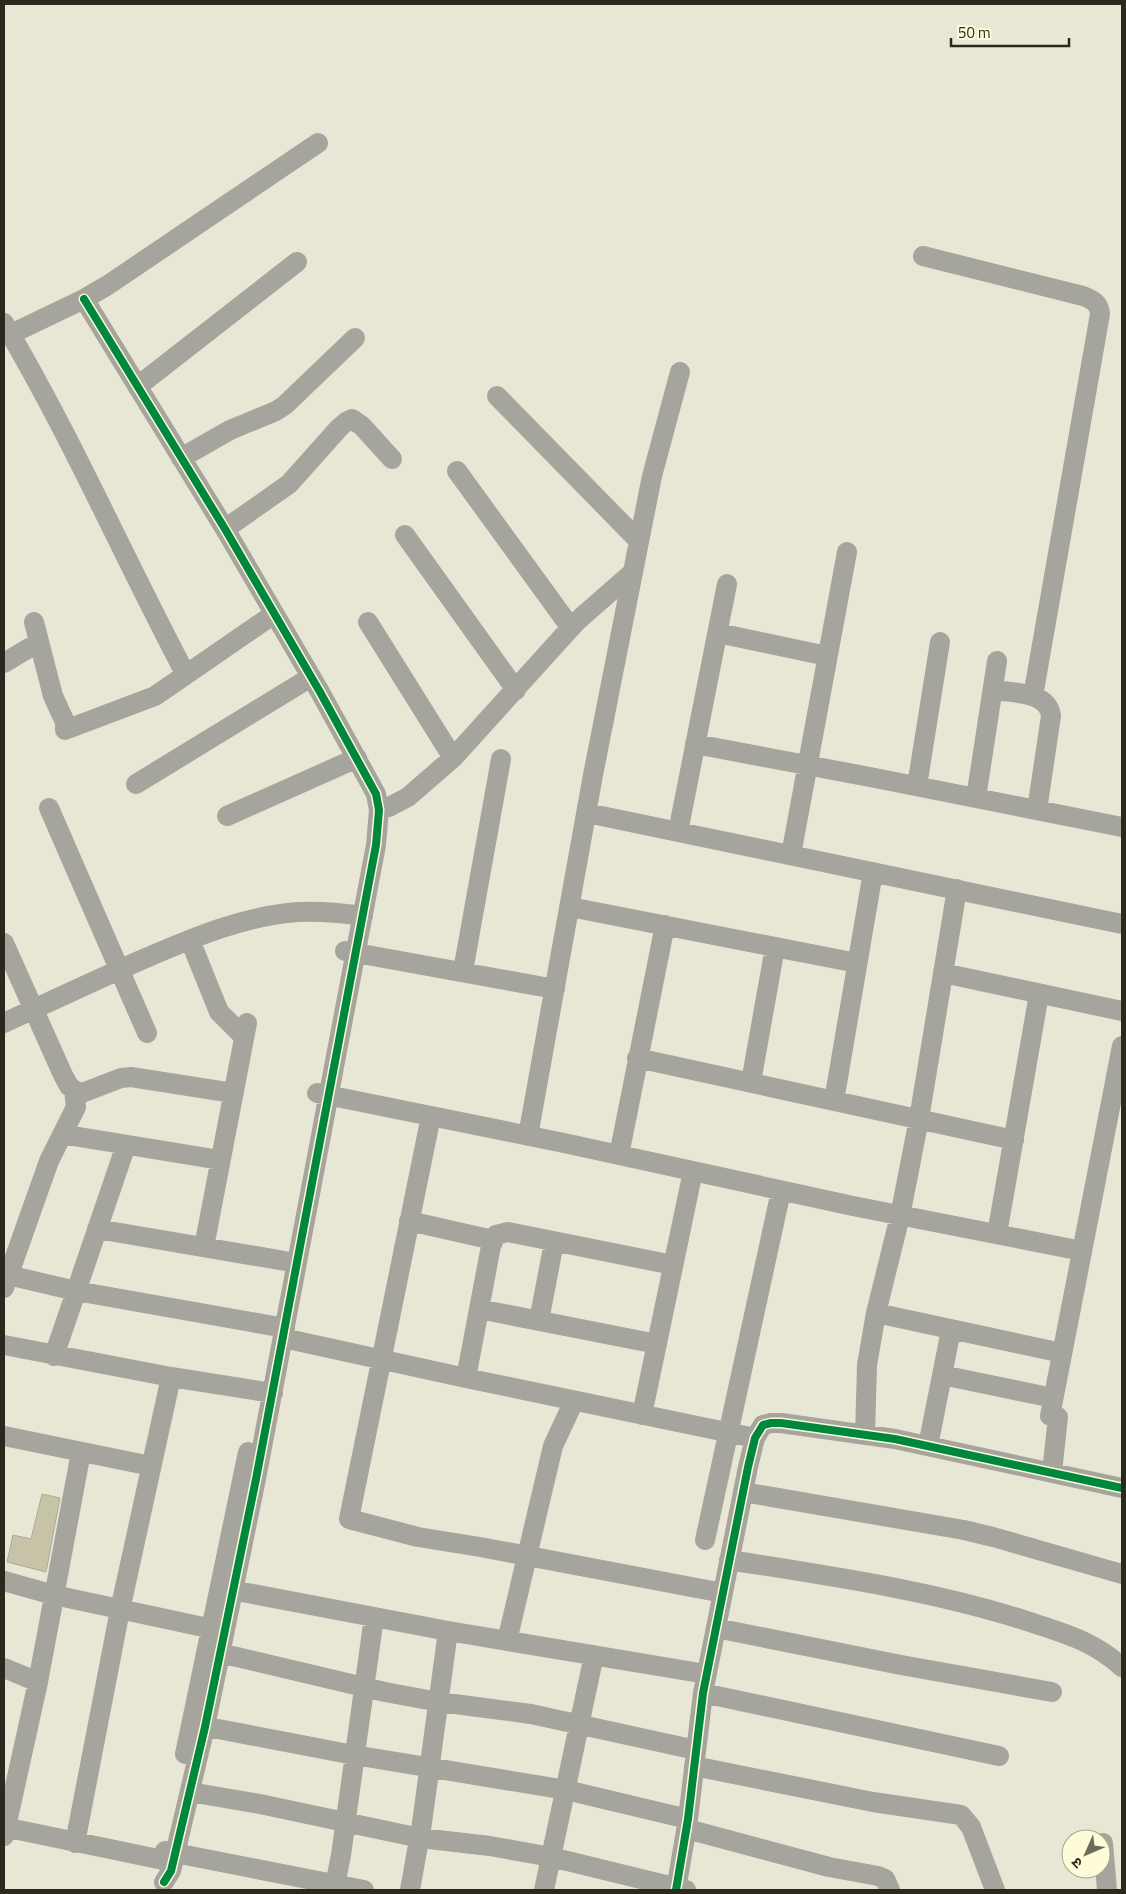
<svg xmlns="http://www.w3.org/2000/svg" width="1126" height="1894" font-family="'Titillium Web','Noto Sans Devanagari',sans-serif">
	<rect width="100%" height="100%" fill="#e8e6d4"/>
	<path fill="#c6c3a7" stroke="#abaa9c" d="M42 1494 60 1498 46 1572 7 1562 13 1535 31 1539Z"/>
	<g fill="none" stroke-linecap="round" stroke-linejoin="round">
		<path stroke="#a5a59e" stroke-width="20" d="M923 256 1083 296C1093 300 1099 303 1100 314L1033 696
			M84 299 225 529 320 692 376 794 379 810 376 845 256 1479 205 1727 171 1871 164 1882
			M4 323C71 436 124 558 186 675
			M11 334 84 299 108 285 318 143
			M138 386 297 262
			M497 396 639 541
			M181 458 230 430 276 411 285 405 355 338
			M457 471 571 628
			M225 529 289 484 339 428 346 422 352 419 362 426 392 459
			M405 535 516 690
			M34 622 53 696 65 722V730L155 696 274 614
			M368 622 453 758
			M718 633 827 656
			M4 663 29 648
			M993 690C1012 693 1048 691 1051 716L1037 810
			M695 744 875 778 1122 827
			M136 784 311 677
			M917 786 940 642
			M976 798 997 661
			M49 808 147 1033
			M379 810 389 807 408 797 453 758 576 622 633 572
			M587 813 1122 924
			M227 816 357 758
			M678 832 727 584
			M791 855 847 552
			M570 907 857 963
			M190 940 219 1012 244 1037
			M4 943 63 1075 69 1086 74 1090 82 1093 121 1078 131 1077 233 1093
			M345 951 555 989
			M463 971 501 759
			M943 973 1122 1011
			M4 1023C49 1002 94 981 139 961 190 939 242 916 298 912 320 911 342 913 363 916
			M637 1058 1014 1140
			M751 1082 775 947
			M317 1093 564 1143 853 1206 1082 1251
			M834 1101 873 872
			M431 1116 349 1519 418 1537 480 1547 723 1593
			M528 1136 593 775 633 572 652 476 680 372
			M61 1137 76 1107 74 1090
			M619 1155 665 925
			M409 1221 493 1240
			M97 1229 285 1261
			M997 1234 1039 994
			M204 1247 247 1023
			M8 1275 76 1291 285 1328
			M4 1288 49 1161 61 1137 67 1135 220 1160
			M479 1309 657 1344
			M876 1313 1062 1353
			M539 1321 554 1242
			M283 1338 466 1378 755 1438
			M4 1345 171 1377 273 1393
			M54 1356 126 1145
			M942 1375 1053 1398
			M466 1378 491 1246 496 1235 508 1232 673 1265
			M642 1415 693 1171
			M1050 1416 1122 1046
			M865 1435 867 1365 876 1313 900 1216 919 1119 957 889
			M4 1436 151 1466
			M928 1446 951 1330
			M1052 1472 1058 1417
			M743 1492 964 1530 993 1537 1122 1574
			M705 1540 781 1191
			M729 1560C830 1576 930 1590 1027 1621 1065 1634 1092 1640 1122 1667
			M4 1581 54 1595 222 1631
			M221 1588 448 1631 706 1674
			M716 1628 901 1665 1052 1692
			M507 1641 553 1446 574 1401
			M220 1653 385 1692 439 1702 531 1714 696 1750
			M4 1668 38 1682
			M703 1693 999 1756
			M192 1724 354 1755 566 1790 688 1819
			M185 1754 248 1452
			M694 1766 873 1802 961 1815 971 1827 995 1890
			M190 1792 260 1804 420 1838 490 1846 551 1857 686 1890
			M4 1827 163 1860
			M687 1829 829 1867 878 1876 885 1879 890 1890
			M4 1836 38 1682 81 1452
			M75 1843 120 1610 171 1377
			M1103 1843 1107 1890
			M165 1851 364 1890
			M334 1890 341 1855 374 1617
			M410 1890 422 1823 448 1631
			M544 1890 594 1655
			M676 1890 688 1819 703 1693 748 1467 755 1438 763 1425 771 1423H781L895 1439 1122 1488"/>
		<defs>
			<path id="cycleway" d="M84 299 225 529 320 692 376 794 379 810 376 845 256 1479 205 1727 171 1871 164 1882
				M676 1890 688 1819 703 1693 748 1467 755 1438 763 1425 771 1423H781L895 1439 1122 1488"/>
		</defs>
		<use href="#cycleway" stroke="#fefbd9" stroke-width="11"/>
		<use href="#cycleway" stroke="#00873e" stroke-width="8"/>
	</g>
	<rect width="1126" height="1894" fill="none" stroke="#2b291d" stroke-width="10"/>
	<g transform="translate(1086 1854) rotate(225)"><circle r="24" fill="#fefbd9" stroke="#aaa78e"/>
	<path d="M0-4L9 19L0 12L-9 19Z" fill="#6d6b5d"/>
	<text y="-8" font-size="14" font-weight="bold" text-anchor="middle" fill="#2b291d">उ</text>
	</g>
	<path d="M951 38v8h118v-8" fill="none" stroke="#2b291d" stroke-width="2.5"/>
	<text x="958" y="38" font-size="15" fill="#2b291d" stroke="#fefbd9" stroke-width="4" paint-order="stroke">50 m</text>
</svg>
